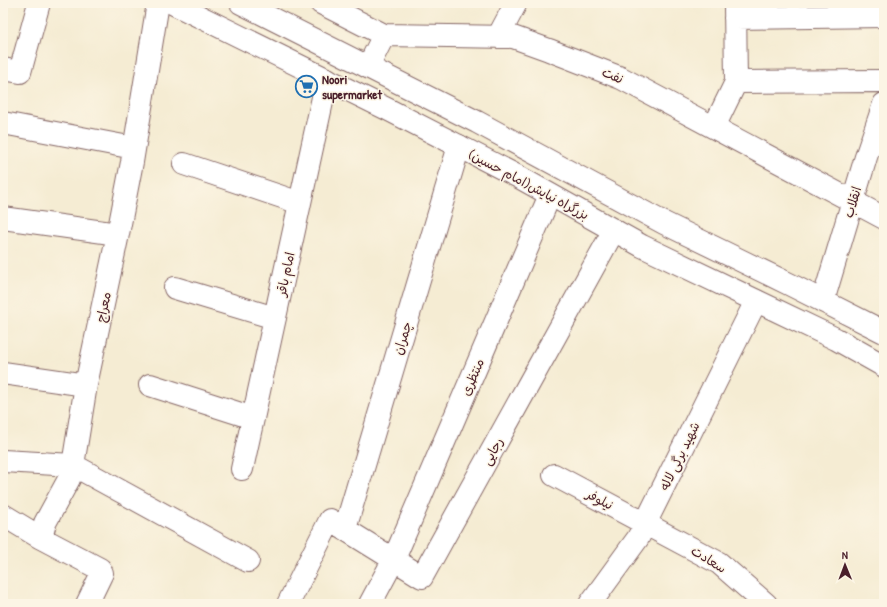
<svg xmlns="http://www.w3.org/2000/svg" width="887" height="607" font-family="'Patrick Hand','Playpen Sans Arabic',sans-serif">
	<rect width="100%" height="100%" fill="#fcf5e5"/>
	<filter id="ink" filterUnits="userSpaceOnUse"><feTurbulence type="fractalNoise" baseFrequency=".025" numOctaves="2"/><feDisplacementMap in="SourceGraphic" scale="8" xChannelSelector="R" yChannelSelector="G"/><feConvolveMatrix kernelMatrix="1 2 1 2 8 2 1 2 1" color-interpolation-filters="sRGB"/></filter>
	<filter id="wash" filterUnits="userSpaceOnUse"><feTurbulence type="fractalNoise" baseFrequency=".012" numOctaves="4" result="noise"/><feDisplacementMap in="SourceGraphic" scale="16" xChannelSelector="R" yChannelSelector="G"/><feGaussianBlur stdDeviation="0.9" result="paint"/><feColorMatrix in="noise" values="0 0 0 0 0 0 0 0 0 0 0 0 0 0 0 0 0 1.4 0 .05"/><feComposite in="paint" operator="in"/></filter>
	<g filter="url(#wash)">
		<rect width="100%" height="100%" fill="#f5ecd3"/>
	</g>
	<g filter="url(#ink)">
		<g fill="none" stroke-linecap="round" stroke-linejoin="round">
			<defs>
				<path id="minor" d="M321 3 384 35 513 37 549 50 621 78 884 218
					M735 18 884 16
					M498 37 516 3
					M368 67 384 35
					M3 69 20 72 39 3
					M736 82 884 81
					M3 123 134 148
					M714 127 736 82 735 4
					M184 164 300 203
					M3 218 118 234
					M175 288 275 318
					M823 301 866 157 884 104
					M3 373 86 385
					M150 385 253 418
					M3 461 73 465 248 561
					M242 469 327 79
					M554 475 719 563 766 604
					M3 515 41 538
					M345 529 459 146
					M87 604 102 573 100 569 41 538 45 523 69 479 73 465 86 385 118 234 132 162 158 3
					M288 604 330 520 422 577 614 230
					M370 604 394 559 550 195
					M590 604 638 538 756 301"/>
				<path id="highway" d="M172 3 389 110 517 176 642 246 836 339 884 366
					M241 3 477 122 664 223 789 284 884 332"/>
			</defs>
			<use href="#minor" stroke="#866766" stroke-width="24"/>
			<use href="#highway" stroke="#866766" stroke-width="24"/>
			<use href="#minor" stroke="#fff" stroke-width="22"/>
			<use href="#highway" stroke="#fff" stroke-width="22"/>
		</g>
	</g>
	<defs>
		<symbol id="supermarket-ring" viewBox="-11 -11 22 22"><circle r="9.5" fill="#fcf5e5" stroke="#1f6fb2" stroke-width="1.5"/><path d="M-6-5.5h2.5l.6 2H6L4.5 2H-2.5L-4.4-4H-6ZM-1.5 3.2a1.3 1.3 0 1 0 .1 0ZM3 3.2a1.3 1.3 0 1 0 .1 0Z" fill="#1f6fb2"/></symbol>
	</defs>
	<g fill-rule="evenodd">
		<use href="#supermarket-ring" x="294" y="74" width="25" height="25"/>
	</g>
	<g text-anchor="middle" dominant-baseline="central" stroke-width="3" stroke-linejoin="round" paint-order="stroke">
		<g font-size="13" fill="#4a1f2b" stroke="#fcf5e5">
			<text transform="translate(613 75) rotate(23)">نفت</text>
			<text transform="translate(529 184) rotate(28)">بزرگراه نیایش(امام حسین)</text>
			<text transform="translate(852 202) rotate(-73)">انقلاب</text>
			<text transform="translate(285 274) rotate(-78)">امام باقر</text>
			<text transform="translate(103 307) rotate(-78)">معراج</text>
			<text transform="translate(402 338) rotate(-73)">چمران</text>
			<text transform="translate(472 377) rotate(-67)">منتظری</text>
			<text transform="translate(492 451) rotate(-61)">رجایی</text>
			<text transform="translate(679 456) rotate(-64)">شهید برگی لاله</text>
			<text transform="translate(600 499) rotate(28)">نیلوفر</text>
			<text transform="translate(709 559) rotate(32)">سعادت</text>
		</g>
		<g font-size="13" font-weight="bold" fill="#4a1f2b" stroke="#fcf5e5" text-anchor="start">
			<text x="322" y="79">Noori<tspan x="322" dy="15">supermarket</tspan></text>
		</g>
	</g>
	<rect width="887" height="607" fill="none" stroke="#fcf5e5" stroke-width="16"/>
	<g transform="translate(845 565) rotate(359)" stroke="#fcf5e5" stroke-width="3" paint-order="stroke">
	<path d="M0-3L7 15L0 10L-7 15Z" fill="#4a1f2b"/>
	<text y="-6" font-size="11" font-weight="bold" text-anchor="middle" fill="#4a1f2b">N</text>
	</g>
</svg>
